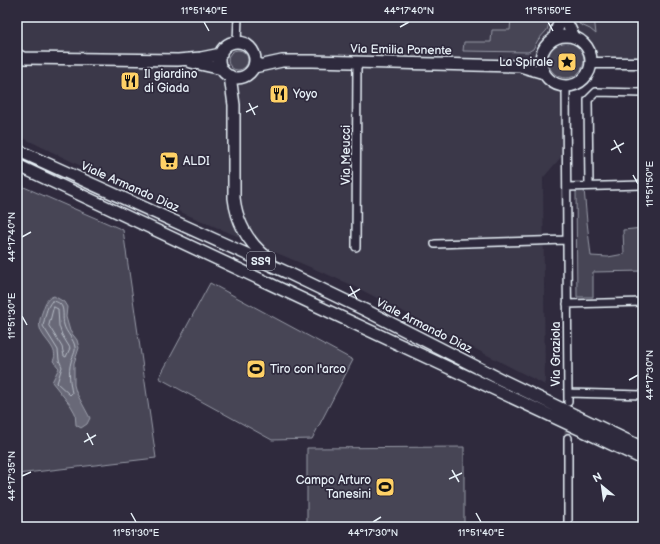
<svg xmlns="http://www.w3.org/2000/svg" width="660" height="544" font-family="'Balsamiq Sans',sans-serif">
	<rect width="100%" height="100%" fill="#2f2a3d"/>
	<filter id="ink" filterUnits="userSpaceOnUse"><feTurbulence type="fractalNoise" baseFrequency=".025" numOctaves="2"/><feDisplacementMap in="SourceGraphic" scale="8" xChannelSelector="R" yChannelSelector="G"/><feConvolveMatrix kernelMatrix="1 2 1 2 8 2 1 2 1" color-interpolation-filters="sRGB"/></filter>
	<g filter="url(#ink)">
		<path fill="#3b3749" d="M17 17H643V72L597 69 569 96H561L562 156 543 178 545 385 352 285 143 196 17 135Z"/>
		<path fill="#464455" stroke="#979aa6" d="M547 17H551L547 30 538 40 533 49 528 52 463 51 464 42H491L492 30H510L511 18Z
			M579 17H594L596 34 590 29 579 24Z
			M548 60a18 18 0 1 1 36 0a18 18 0 1 1-36 0Z
			M228 60a10 10 0 1 1 20 0a10 10 0 1 1-20 0Z
			M17 184 123 230 156 458 17 474 22 527H17Z
			M584 189 587 222 591 256 608 257 624 254 623 230 643 228V271L593 272V297H577L576 190Z
			M210 283 353 360 312 439 272 440 159 378Z
			M464 447V527H307V448Z"/>
		<path fill="#696978" stroke="#9c9fab" d="M54 296 64 302 67 307 66 317 70 331 77 340 79 348 74 363V385L76 392 90 418 87 424 81 428 76 425 75 413 71 406 52 382 59 368 53 361C60 349 42 339 40 328 38 322 42 313 44 307 46 301 48 298 54 296Z"/>
		<g fill="none" stroke-linecap="round" stroke-linejoin="round">
			<path stroke="#b5bbc5" stroke-width="1" d="M52 301C55 301 58 302 60 304 65 308 62 319 64 325 66 333 74 339 75 347 76 352 72 357 71 362 68 372 70 383 72 393L70 395 57 383 62 367 59 360 58 350 43 326C45 318 46 307 52 301Z
				M54 307 58 309 59 326 62 335 70 348 66 357 64 356 62 347 49 326Z"/>
			<path stroke="#4b4859" stroke-width="7" stroke-dasharray="7 3.5" stroke-linecap="butt" d="M568 420V438"/>
			<defs>
				<path id="minor" d="M237 43 238 17
					M566 85 568 402
					M589 186 588 100 596 92 643 93
					M567 187 643 185
					M435 244 567 240
					M356 247 357 62
					M567 304 643 302
					M568 393 643 395
					M568 438V527"/>
				<path id="secondary" d="M591 63H643"/>
				<path id="primary" d="M564 17 574 37
					M541 61a25 25 0 1 1 50 0a25 25 0 1 1-50 0Z
					M554 39 559 23 560 17
					M219 60a18 18 0 1 1 36 0a18 18 0 1 1-36 0Z
					M17 55 23 58 178 60 201 58 221 54
					M191 62 222 69
					M254 67 282 61H312L520 66 544 73
					M230 76 234 105V198C237 224 249 244 269 259
					M17 150 286 272 367 311 502 380 643 448
					M17 165 643 459"/>
			</defs>
			<use href="#minor" stroke="#e8f1f8" stroke-width="10"/>
			<use href="#secondary" stroke="#e8f1f8" stroke-width="13"/>
			<use href="#primary" stroke="#e8f1f8" stroke-width="14"/>
			<use href="#minor" stroke="#2f2a3d" stroke-width="7"/>
			<use href="#secondary" stroke="#2f2a3d" stroke-width="10"/>
			<use href="#primary" stroke="#2f2a3d" stroke-width="11"/>
		</g>
	</g>
	<path fill="none" stroke="#e8f1f8" stroke-width="1.5" d="M204 22 209 31M548 22 553 31M400 27 409 22M249 103 255 115M246 112 258 106M614 140 621 153M611 150 624 143M633 175 638 184M22 237 31 232M350 286 357 299M348 296 360 289M22 316 27 325M629 380 638 375M87 433 93 445M84 442 96 435M452 470 459 482M22 476 31 472M449 479 462 473M131 513 136 522M476 513 481 522M373 522 381 517"/>
	<defs>
		<symbol id="sight-square" viewBox="-11 -11 22 22"><rect x="-9" y="-9" width="18" height="18" rx="4" fill="#ffd166" stroke="#2f2a3d"/><path d="M0-6L1.8-2.2L6-1.7L2.9 1.2L3.7 5.4L0 3.3L-3.7 5.4L-2.9 1.2L-6-1.7L-1.8-2.2Z" fill="#111"/></symbol>
		<symbol id="restaurant-square" viewBox="-11 -11 22 22"><rect x="-9" y="-9" width="18" height="18" rx="4" fill="#ffd166" stroke="#2f2a3d"/><path d="M-5-6h1v4h1v-4h1v4h1v-4h1v5L-1.5 .5V6h-2V.5L-5-1ZM5-6V6H3V1.5H1.5Q1.5-4 5-6Z" fill="#111"/></symbol>
		<symbol id="supermarket-square" viewBox="-11 -11 22 22"><rect x="-9" y="-9" width="18" height="18" rx="4" fill="#ffd166" stroke="#2f2a3d"/><path d="M-6-5.5h2.5l.6 2H6L4.5 2H-2.5L-4.4-4H-6ZM-1.5 3.2a1.3 1.3 0 1 0 .1 0ZM3 3.2a1.3 1.3 0 1 0 .1 0Z" fill="#111"/></symbol>
		<symbol id="stadium-square" viewBox="-11 -11 22 22"><rect x="-9" y="-9" width="18" height="18" rx="4" fill="#ffd166" stroke="#2f2a3d"/><path d="M0-5a6.5 5 0 1 0 0 10a6.5 5 0 1 0 0-10ZM-3.5-1.8h7v3.6h-7Z" fill="#111"/></symbol>
	</defs>
	<g fill-rule="evenodd">
		<use href="#sight-square" x="556" y="51" width="22" height="22"/>
		<use href="#restaurant-square" x="119" y="70" width="22" height="22"/>
		<use href="#restaurant-square" x="268" y="83" width="22" height="22"/>
		<use href="#supermarket-square" x="158" y="150" width="22" height="22"/>
		<use href="#stadium-square" x="245" y="358" width="22" height="22"/>
		<use href="#stadium-square" x="374" y="476" width="22" height="22"/>
	</g>
	<g text-anchor="middle" dominant-baseline="central" stroke-width="3.5" stroke-linejoin="round" paint-order="stroke">
		<rect fill="#2f2a3d" stroke="#b0b5c0" stroke-width="1" x="247" y="252" width="28" height="18" rx="3"/>
		<g font-size="11" font-weight="bold" fill="#e8f1f8">
			<text x="261" y="261">SS9</text>
		</g>
		<g font-size="12" fill="#e8f1f8" stroke="#2f2a3d">
			<text transform="translate(401 50) rotate(1)">Via Emilia Ponente</text>
			<text transform="translate(346 155) rotate(-90)">Via Meucci</text>
			<text transform="translate(130 187) rotate(24)">Viale Armando Diaz</text>
			<text transform="translate(424 326) rotate(27)">Viale Armando Diaz</text>
			<text transform="translate(556 354) rotate(-90)">Via Graziola</text>
		</g>
		<g font-size="12" fill="#e8f1f8" stroke="#2f2a3d" text-anchor="start">
			<text x="553" y="62" text-anchor="end">La Spirale</text>
			<text x="144" y="74">Il giardino<tspan x="144" dy="14">di Giada</tspan></text>
			<text x="293" y="94">Yoyo</text>
			<text x="183" y="161">ALDI</text>
			<text x="270" y="369">Tiro con l'arco</text>
			<text x="371" y="480" text-anchor="end">Campo Arturo<tspan x="371" dy="14">Tanesini</tspan></text>
		</g>
	</g>
	<rect width="660" height="544" fill="none" stroke="#2f2a3d" stroke-width="44"/>
	<g transform="translate(602 486) rotate(331)" stroke="#2f2a3d" stroke-width="3" paint-order="stroke">
	<path d="M0-3L7 15L0 10L-7 15Z" fill="#e8f1f8"/>
	<text y="-6" font-size="11" font-weight="bold" text-anchor="middle" fill="#e8f1f8">N</text>
	</g>
	<rect x="22" y="22" width="616" height="500" fill="none" stroke="#e8f1f8" stroke-width="1.5"/>
	<g font-size="10" text-anchor="middle" fill="#e8f1f8">
		<text x="204" y="14">11°51'40"E</text>
		<text x="409" y="14">44°17'40"N</text>
		<text x="548" y="14">11°51'50"E</text>
		<text transform="translate(649 184) rotate(-90)" y="4">11°51'50"E</text>
		<text transform="translate(11 237) rotate(-90)" y="4">44°17'40"N</text>
		<text transform="translate(11 316) rotate(-90)" y="4">11°51'30"E</text>
		<text transform="translate(649 375) rotate(-90)" y="4">44°17'30"N</text>
		<text transform="translate(11 476) rotate(-90)" y="4">44°17'35"N</text>
		<text x="136" y="536">11°51'30"E</text>
		<text x="373" y="536">44°17'30"N</text>
		<text x="481" y="536">11°51'40"E</text>
	</g>
</svg>
